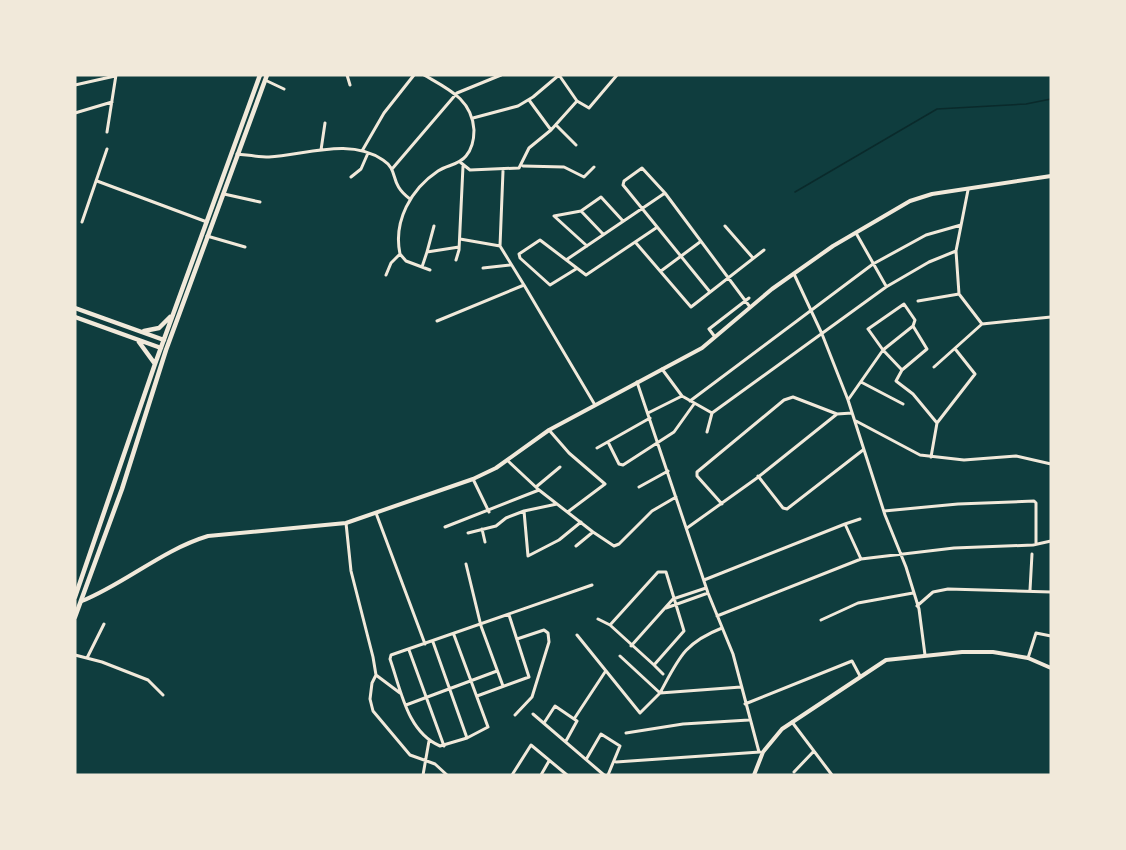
<svg xmlns="http://www.w3.org/2000/svg" width="1126" height="850" font-family="Signika,sans-serif">
	<rect width="100%" height="100%" fill="#0f3d3e"/>
	<g fill="none" stroke-linecap="round" stroke-linejoin="round">
		<path stroke="#0a2a2b" stroke-width="1.5" d="M795 192 937 109 1026 104 1051 99"/>
		<path stroke="#f1e9da" stroke-width="3" d="M347 75 350 85
			M424 75C448 89 472 99 474 130 474 139 472 149 466 156 459 165 447 165 438 171 411 189 393 221 400 254L406 261 430 270
			M265 80 284 89
			M75 85 115 76
			M529 100 551 130 577 101
			M75 113 112 102
			M473 118 518 106 533 97 559 75 577 101 589 108 617 75
			M556 125 576 145
			M107 132 116 75
			M321 150 325 123
			M362 151 384 113 414 75
			M237 154C247 155 259 157 269 157 305 155 350 137 383 160 400 171 388 183 410 199
			M460 162 470 170 519 168 529 148 551 130
			M523 166 564 167 584 177 594 167
			M392 169 457 93 501 75
			M351 177 361 169 368 153
			M97 181 207 222
			M968 190 956 251 959 294 982 324
			M224 194 260 202
			M581 211 603 234
			M82 222 107 149
			M725 226 753 258
			M856 233 886 286
			M207 236 245 247
			M460 239 500 246
			M636 243 691 307 764 250
			M587 246 554 216 581 211 601 197 623 221
			M427 252 434 226
			M456 260 459 250 463 166
			M566 260 665 193
			M422 267 427 252 459 247
			M483 268 510 265
			M576 269 550 285 520 258 519 254 540 240 586 275 656 228
			M661 271 700 242
			M794 274 822 334 848 400 885 515 906 567 919 609 925 655
			M386 275 391 263 400 254
			M524 285 595 405
			M710 292 623 185 624 181 642 168 665 193 750 307
			M918 301 959 294
			M437 321 524 285 500 246 503 171
			M715 337 709 329 749 298
			M934 367 982 324 1051 317
			M662 369 682 396 712 413 886 287 929 262 956 251
			M902 370 883 350 913 326
			M637 382 708 593 733 654 759 752
			M861 382 903 404
			M848 400 883 350 868 329 904 304 915 320 913 326 927 349 902 370 896 381 913 394 937 423
			M690 401 873 264 926 235 961 225
			M648 413 682 396
			M856 421 920 455 964 460 1016 456 1051 464
			M549 430 569 453 605 484 569 511
			M707 432 712 413
			M608 442 619 464 623 465 674 432 694 404
			M597 448 650 418
			M931 457 937 423 975 374 956 350
			M507 460 539 490 593 532 614 546 619 544 652 511 676 497
			M758 476 783 508 787 509 863 450
			M473 479 489 512
			M536 487 560 467
			M639 487 668 471
			M722 504 697 476V472L784 400 793 397 837 414 852 413
			M524 511 528 556 559 540 581 522
			M884 511 958 504 1034 501 1036 503V544
			M376 513 425 644
			M346 523 351 571 373 657 376 675 372 683 370 699 373 711 410 755 435 764 447 775
			M845 524 860 519
			M445 527 539 490
			M687 528 757 478 837 414
			M482 529 485 542
			M468 533 496 526 506 518 524 511 557 504
			M576 546 593 532
			M466 564 481 626 503 686
			M704 580 845 524 861 559
			M1030 590 1032 554
			M917 606 933 592 948 589 1051 592
			M666 608 708 593
			M717 616 861 559 954 548 1033 545 1051 541
			M598 619 610 625 654 665 684 631 666 572H658L610 625
			M821 620 858 603 913 593
			M454 635 488 727 467 738 440 746C407 732 401 690 390 659L391 655 592 585
			M577 635 640 713 660 693 741 687
			M433 642 467 738
			M631 646 673 599 706 588
			M409 650 444 746
			M75 655 102 662 148 680 163 695
			M620 656 660 693C679 658 684 643 722 628
			M87 658 104 624
			M1028 658 1036 633 1051 636
			M654 665 663 674
			M376 675 400 693
			M477 696 529 677 509 615
			M745 704 852 661 860 676
			M406 705 497 671
			M533 714 604 775
			M515 715 532 697 549 642 548 633 544 630 517 639
			M574 719 605 672
			M792 722 832 775
			M544 723 555 706 577 721 566 741
			M626 733 683 724 749 720
			M587 758 601 734 620 746 608 775
			M616 762 760 752
			M794 772 814 751
			M423 775 429 741
			M512 775 531 745 567 775
			M541 775 549 761"/>
		<path stroke="#f1e9da" stroke-width="4" d="M82 601C126 583 162 550 208 536L346 523 473 479 496 468 549 430 702 348 772 289 833 246 910 201 932 194 1051 176
			M754 775 763 752 782 729 886 660 962 652H993L1028 658 1051 668"/>
		<path stroke="#f1e9da" stroke-width="4.5" d="M75 308 164 340
			M75 317 161 348
			M144 331 159 328 170 317
			M139 342 155 364
			M75 597 155 364 260 75
			M75 617 122 489 166 350 267 75"/>
	</g>
	<rect width="1126" height="850" fill="none" stroke="#f1e9da" stroke-width="153"/>
</svg>
